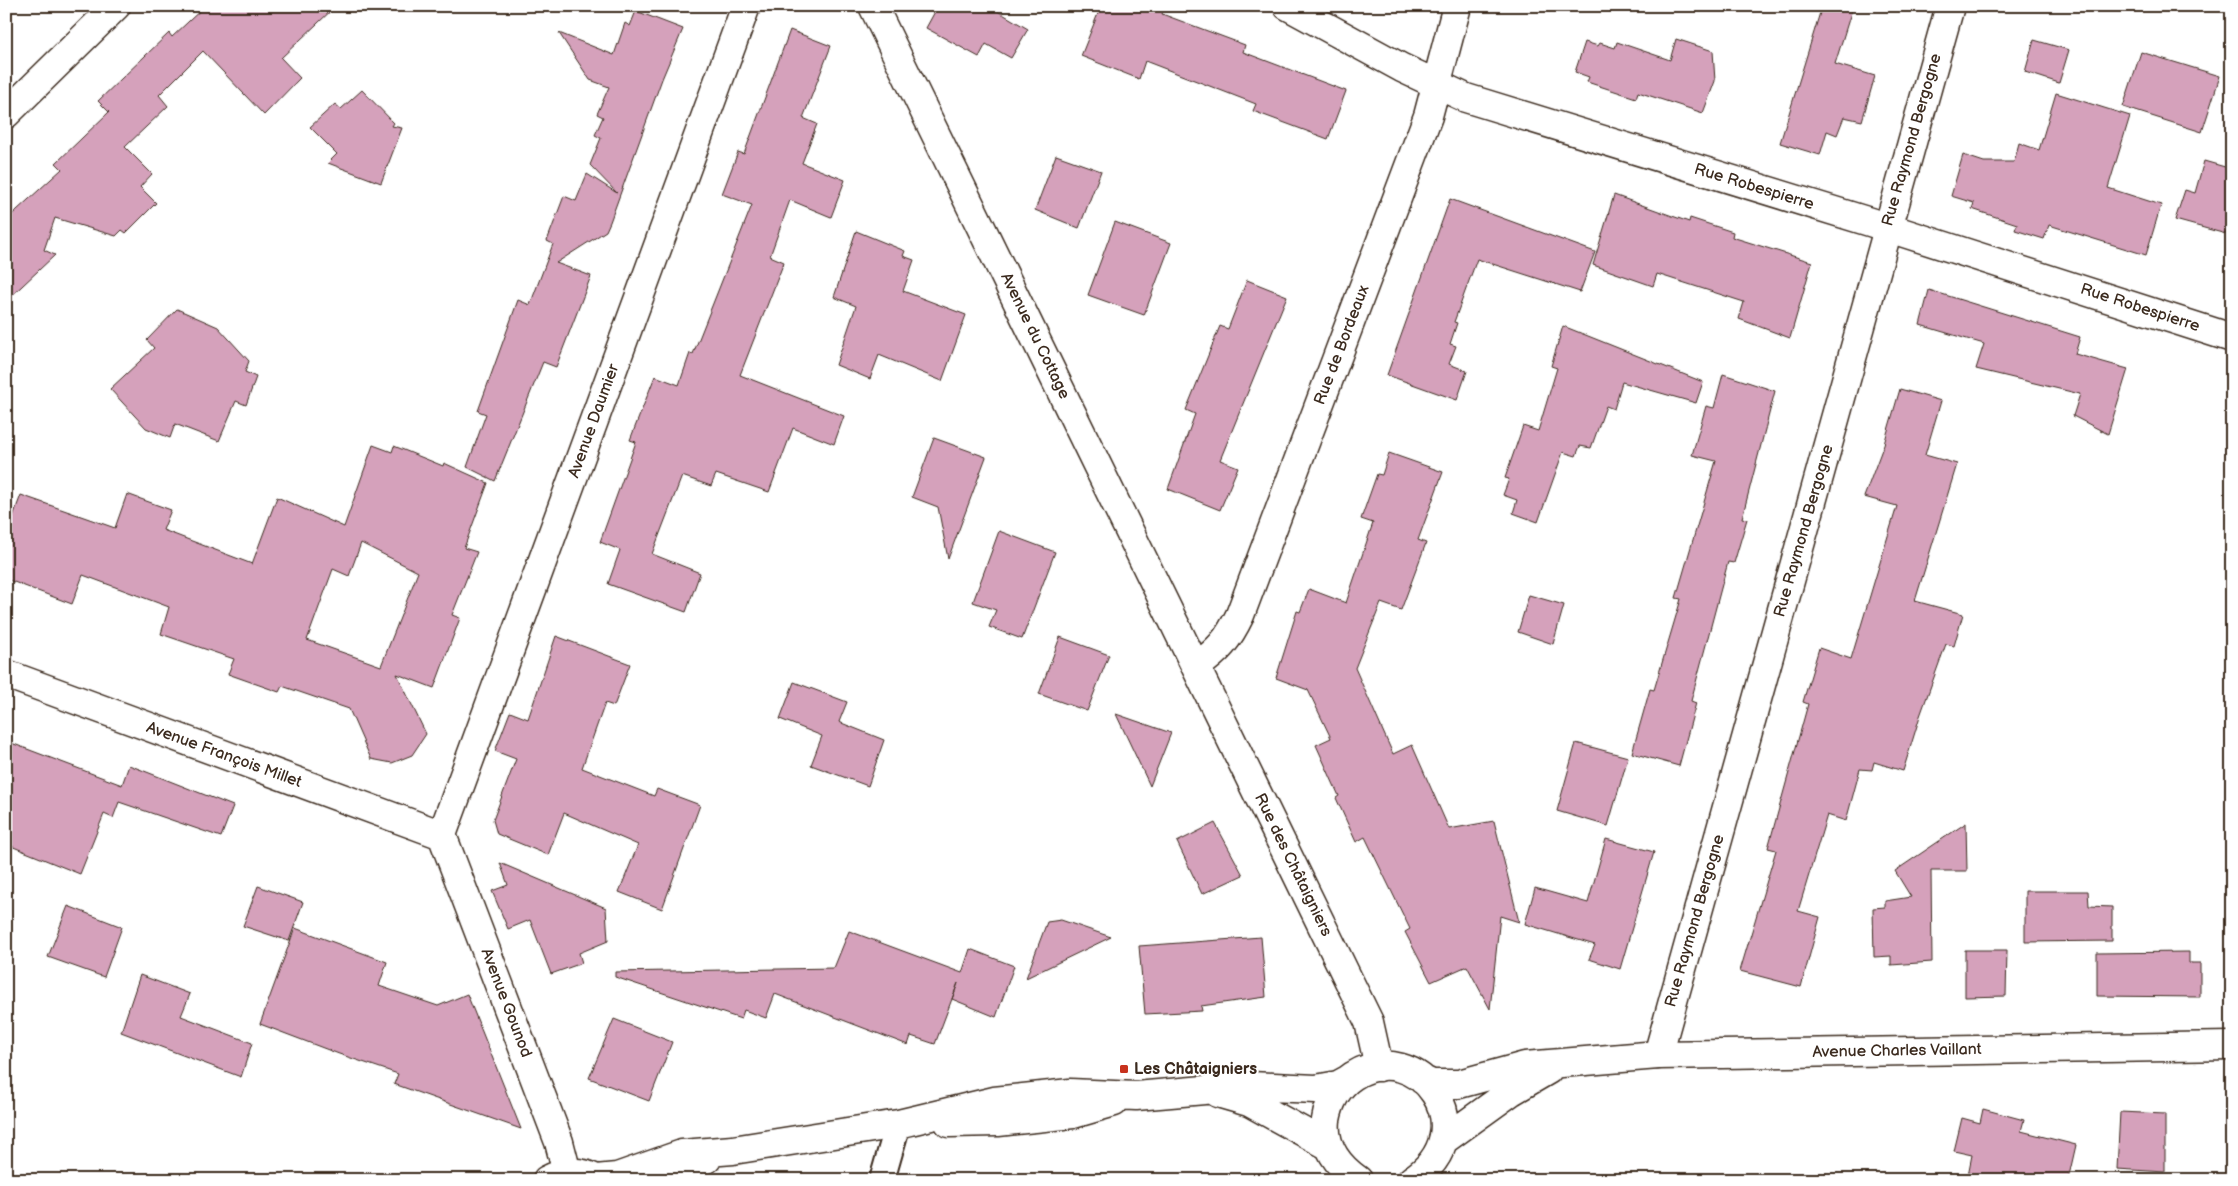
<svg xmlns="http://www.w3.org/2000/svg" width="2238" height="1186" font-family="'Balsamiq Sans',sans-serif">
	<rect width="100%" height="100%" fill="#fff"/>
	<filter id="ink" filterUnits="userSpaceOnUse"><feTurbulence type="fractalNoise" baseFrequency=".02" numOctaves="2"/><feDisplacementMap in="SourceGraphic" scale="10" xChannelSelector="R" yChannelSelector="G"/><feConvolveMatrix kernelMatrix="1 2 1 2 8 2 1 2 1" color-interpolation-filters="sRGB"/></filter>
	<g filter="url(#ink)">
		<path fill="#d5a1bb" stroke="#3b2a1e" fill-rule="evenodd" d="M205 6H336L281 58 300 78 264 115 203 51 159 95 168 106 125 147 152 174 140 187 156 203 126 233 122 230 116 236 55 218 44 250 55 255 6 301V220L62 169 56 163 109 112 98 101 169 33 172 37Z
			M938 6H989L1028 29 1011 58 986 44 979 57 926 28Z
			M1101 6H1165L1162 14 1245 45 1243 52 1346 91 1328 139 1253 111 1256 104 1145 61 1139 79 1081 56Z
			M1822 6H1853L1835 64 1875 76 1862 121 1844 117 1837 135 1827 131 1820 155 1780 143Z
			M636 11 683 29 662 79 610 222 606 231 556 263 591 276 556 367 543 362 495 481 467 467 486 414 478 411 518 300 530 305 553 244 547 241 564 196 576 201 587 174 617 193 590 165 601 138 595 135 603 117 597 114 609 87 590 80 559 33 614 55 625 23 630 26Z
			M790 30 831 46 803 118 817 124 802 163 845 180 831 217 790 200 770 256 784 262 740 375 844 416 834 444 793 428 769 492 716 474 711 486 682 476 652 554 700 573 686 612 608 584 620 550 600 542 636 442 630 440 655 376 679 385 690 353 693 354 752 205 722 194 738 152 744 154Z
			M1676 39 1713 51 1715 81 1703 113 1638 92 1636 98 1587 82 1589 77 1575 72 1585 42 1598 46 1600 43 1615 48 1617 42 1670 60Z
			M2034 40 2069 50 2059 83 2025 72Z
			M2141 52 2220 76 2202 132 2123 107Z
			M362 90 394 123 392 126 402 128 381 183 328 163 337 154 310 127 335 104 341 109Z
			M2056 93 2130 116 2108 188 2161 205 2146 255 2049 225 2044 239 2015 230 2017 224 1972 209 1974 203 1951 196 1963 155 1984 162H2014L2019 143 2039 150Z
			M1056 155 1101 171 1079 228 1035 210Z
			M2204 161 2232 169V215L2226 234 2175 220 2185 190 2195 193Z
			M1614 195 1689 222 1690 218 1733 232 1732 237 1812 262 1790 338 1739 319 1744 302 1657 274 1653 286 1593 265Z
			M1450 199 1595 252 1580 292 1477 259 1454 322 1457 323 1450 344 1456 346 1449 364 1467 371 1457 400 1387 375Z
			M1115 222 1171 243 1144 315 1088 295Z
			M856 231 905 251 903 256 914 260 903 291 966 315 942 381 879 355 870 379 836 365 856 306 834 297Z
			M1247 280 1287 296 1220 460 1238 467 1220 510 1168 489 1195 414 1186 410 1220 326 1228 329Z
			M1929 290 2080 337 2075 354 2128 369 2108 434 2073 416 2080 394 1976 369 1984 344 1920 325Z
			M177 309 218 327 249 361 245 372 256 377 246 405 236 401 219 441 175 424 170 438 146 428 110 389 154 348 147 340Z
			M1563 326 1703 382 1696 403 1622 382 1614 409 1606 406 1591 448 1580 446 1576 456 1563 452 1538 522 1513 513 1517 500 1503 495 1509 479 1505 478 1523 426 1538 431 1557 368 1551 366Z
			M1723 374 1775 391 1742 518 1747 519 1734 563 1728 562 1691 701 1696 703 1679 766 1632 753 1650 689 1654 690 1681 599 1676 598 1716 461 1692 455 1706 406 1714 408Z
			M1900 389 1941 401 1925 455 1957 464 1915 601 1963 614 1954 646 1946 644 1920 716 1903 771 1874 762 1872 770 1860 769 1846 821 1827 815 1798 911 1820 917 1801 987 1740 971 1776 850 1768 848 1808 704 1803 702 1819 648 1851 659 1897 506 1864 497 1884 444Z
			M934 438 986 457 948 559 938 507 912 497Z
			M373 445 392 452 394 446 443 466 444 463 488 483 464 548 477 552 452 615 460 618 434 688 397 674 426 734 412 755 392 763 371 759 349 709 282 686 279 692 228 674 234 659 161 634 169 607 83 575 72 604 6 579V535L21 495 115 528 127 494 171 510 163 530 252 564 277 497 344 527ZM361 543 418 572 381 666 307 640 333 569 349 576Z
			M1389 453 1443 472 1418 540 1426 543 1401 610 1381 603 1355 668 1393 754 1412 745 1449 829 1494 821 1519 922 1500 916 1490 1009 1467 966 1431 982 1405 932 1410 929 1365 837 1356 842 1336 798 1339 796 1316 745 1331 738 1308 690 1276 678 1297 611 1300 612 1309 589 1346 603 1373 523 1361 519 1377 474 1382 475Z
			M999 531 1055 552 1022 639 989 627 996 610 973 602Z
			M1529 595 1564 605 1553 644 1518 632Z
			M556 636 630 664 614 706 605 703 582 768 654 796 657 789 700 805 662 909 619 892 638 845 564 813 548 855 497 834 493 820 516 759 495 751 510 712 528 719Z
			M1060 637 1109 655 1087 711 1039 694Z
			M794 682 847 702 839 722 884 740 868 786 811 765 822 736 780 719Z
			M1116 714 1171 733 1150 786Z
			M6 741 122 785 129 765 233 806 221 837 119 802 113 818 104 814 80 874 6 844Z
			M1576 743 1628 757 1608 826 1557 811Z
			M1215 823 1243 875 1202 894 1177 842Z
			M1966 823 1967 871H1931L1932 962 1891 965V956L1874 957 1873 908 1885 907V901L1911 897 1895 871Z
			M1606 839 1654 852 1620 969 1589 959 1595 945 1525 924 1535 888 1588 903Z
			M500 863 606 908 608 941 579 953 582 963 551 974 530 920 508 929 492 891 508 885Z
			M258 886 303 902 289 941 243 926Z
			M2025 891H2088L2089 906 2112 907V941L2025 942Z
			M68 906 122 927 104 977 48 957Z
			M1061 920 1111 937 1026 978 1047 922Z
			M295 928 387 962 379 986 438 1006 467 994 521 1129 394 1084 398 1074 339 1054 260 1024Z
			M849 931 962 973 970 949 1014 966 996 1017 952 999 958 983 935 1044 911 1036 908 1045 775 994 766 1018 744 1010 741 1019 615 977V972L834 968Z
			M1261 937 1266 997 1201 1006 1202 1011 1145 1014 1139 946Z
			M1965 950H2007L2006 996 1965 997Z
			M2189 952V963H2200V997L2097 996V953Z
			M140 975 190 994 181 1016 252 1043 241 1077 121 1032Z
			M614 1019 672 1042 649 1101 589 1078Z
			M1983 1109 2024 1120 2021 1131 2076 1145 2068 1180H1967L1972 1155 1954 1151 1962 1118 1980 1123Z
			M2120 1112 2165 1114V1172L2117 1169Z"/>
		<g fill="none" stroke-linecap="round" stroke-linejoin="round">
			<defs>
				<path id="lane" d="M882 1180 898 1124"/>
				<path id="street" d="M873 6 1369 1022 1379 1067
					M1288 6 1402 68 1466 98 1870 222 2232 338
					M6 114 116 6
					M1197 666C1219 650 1228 640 1240 615L1428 116 1457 6
					M6 674 442 835
					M442 835 746 6
					M442 835 559 1142 567 1173
					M1658 1055 1950 6"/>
				<path id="secondary" d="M1423 1080 1432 1084H1459L1525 1066 1658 1055 2232 1046
					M1218 1093 1249 1102 1329 1146
					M949 1123 998 1122 1073 1114 1114 1102
					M1444 1140 1512 1091 1548 1070
					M596 1179 617 1177 682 1154 733 1150 898 1124 994 1101 1070 1093 1136 1096 1250 1086 1316 1089 1338 1085 1349 1079
					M547 1180C563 1171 581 1170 597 1180
					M670 1180 692 1165 707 1159
					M1358 1180C1338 1166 1323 1146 1326 1120 1329 1102 1338 1086 1353 1076 1419 1034 1487 1131 1412 1180"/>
			</defs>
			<use href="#lane" stroke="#3b2a1e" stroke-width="28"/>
			<use href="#street" stroke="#3b2a1e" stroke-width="31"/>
			<use href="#secondary" stroke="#3b2a1e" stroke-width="31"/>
			<use href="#lane" stroke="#fff" stroke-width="24"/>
			<use href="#street" stroke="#fff" stroke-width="28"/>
			<use href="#secondary" stroke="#fff" stroke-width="28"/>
		</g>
	</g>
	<rect fill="#c8321e" stroke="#fff" stroke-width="2" x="1119" y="1064" width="10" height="10" rx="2.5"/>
	<g text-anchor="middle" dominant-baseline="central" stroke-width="4" stroke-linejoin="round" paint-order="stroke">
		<g font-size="16" fill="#3b2a1e" stroke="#fff">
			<text transform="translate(1912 140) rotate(-74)">Rue Raymond Bergogne</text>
			<text transform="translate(1754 187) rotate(17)">Rue Robespierre</text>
			<text transform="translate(2140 308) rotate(18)">Rue Robespierre</text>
			<text transform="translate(1035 336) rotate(64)">Avenue du Cottage</text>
			<text transform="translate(1342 345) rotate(-69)">Rue de Bordeaux</text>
			<text transform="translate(594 421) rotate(-70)">Avenue Daumier</text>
			<text transform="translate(1804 531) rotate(-74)">Rue Raymond Bergogne</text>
			<text transform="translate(224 755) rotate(20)">Avenue François Millet</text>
			<text transform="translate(1293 865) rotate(64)">Rue des Châtaigniers</text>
			<text transform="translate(1695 921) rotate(-74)">Rue Raymond Bergogne</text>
			<text transform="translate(506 1003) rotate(69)">Avenue Gounod</text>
			<text transform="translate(1897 1051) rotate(-1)">Avenue Charles Vaillant</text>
		</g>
		<g font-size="16" font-weight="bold" fill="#3b2a1e" stroke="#fff" text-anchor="start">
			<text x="1134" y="1069">Les Châtaigniers</text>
		</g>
	</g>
	<rect width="2238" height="1186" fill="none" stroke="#fff" stroke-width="25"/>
	<rect x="12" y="12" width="2213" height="1161" fill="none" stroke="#3b2a1e" stroke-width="2" filter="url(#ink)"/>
</svg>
